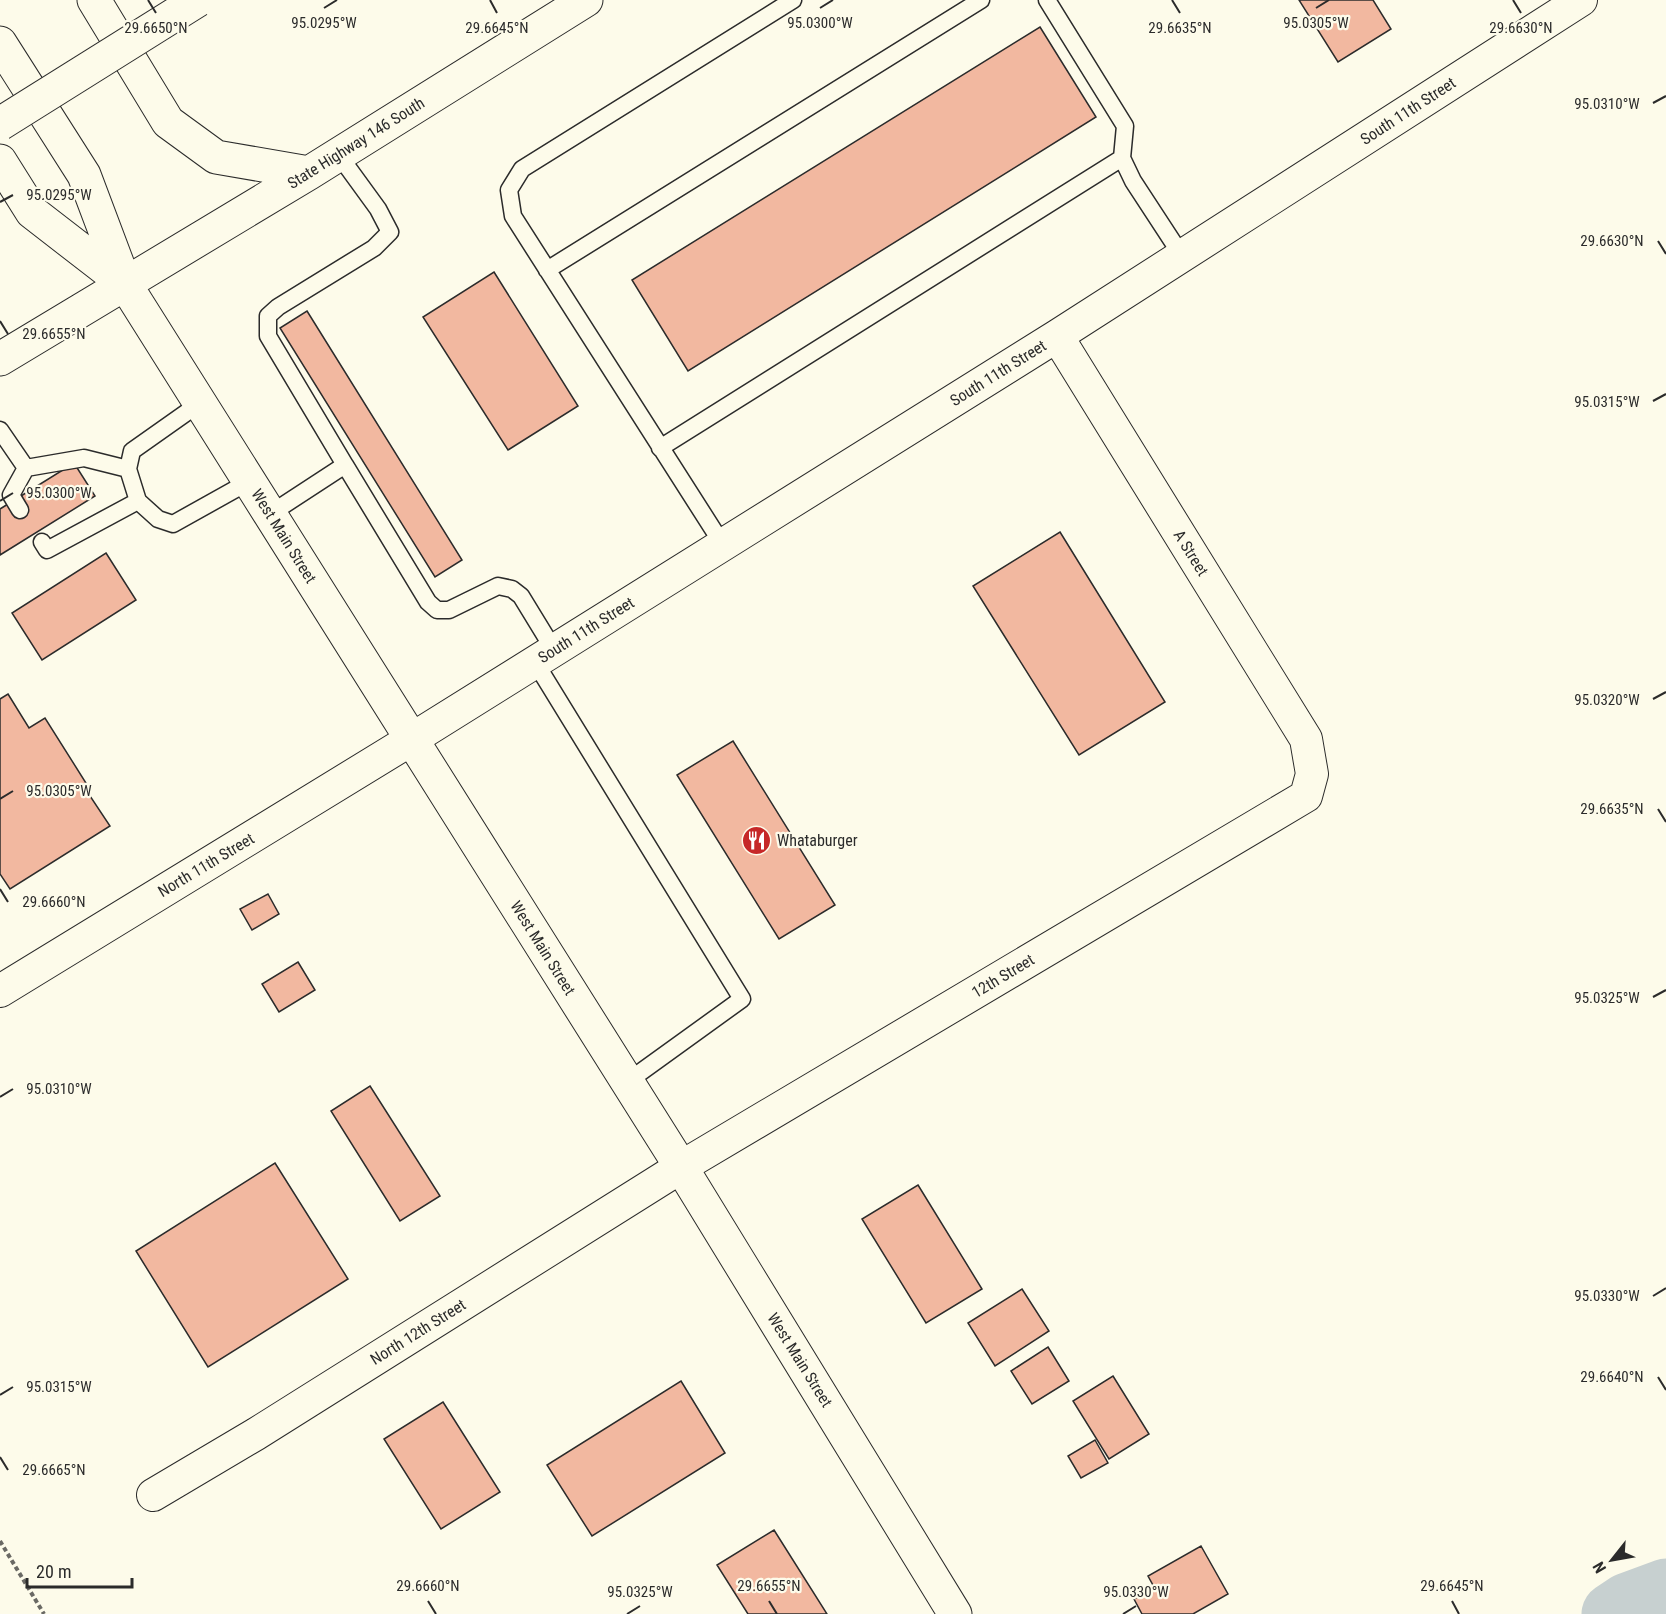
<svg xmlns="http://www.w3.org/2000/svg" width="1666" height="1614" font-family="'Roboto Condensed',sans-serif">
	<rect width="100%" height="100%" fill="#fdfbea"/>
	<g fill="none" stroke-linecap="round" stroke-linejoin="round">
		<path stroke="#c7d0d0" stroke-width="63" d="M1613 1614 1628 1604 1666 1590"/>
	</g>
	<path fill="#f2b8a0" stroke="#2b2b2b" stroke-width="1.5" d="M1299 0H1373L1391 29 1338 62Z
		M1040 27 1096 117 688 371 632 280Z
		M494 272 578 406 508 450 423 317Z
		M307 311 462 560 435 577 280 328Z
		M74 463 95 496 0 555V509Z
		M1060 532 1165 702 1079 755 973 586Z
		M106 553 136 600 42 660 12 613Z
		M8 694 29 728 45 718 91 791 88 793 110 826 10 889 0 874V699Z
		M733 741 835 905 779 939 677 775Z
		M268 894 279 914 252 930 240 909Z
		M298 962 315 990 279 1012 262 984Z
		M370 1086 440 1196 400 1221 331 1111Z
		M275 1163 348 1279 208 1367 136 1251Z
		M918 1185 982 1289 926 1323 862 1219Z
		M1022 1289 1049 1331 995 1366 968 1323Z
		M1048 1347 1069 1381 1032 1404 1011 1371Z
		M1113 1376 1149 1434 1109 1459 1073 1401Z
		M681 1381 725 1453 592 1536 547 1465Z
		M443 1402 500 1492 441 1529 384 1439Z
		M1095 1440 1108 1463 1081 1478 1068 1456Z
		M774 1530 827 1614H748L717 1565Z
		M1201 1546 1228 1594 1193 1614H1142L1134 1599 1154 1587 1148 1576Z"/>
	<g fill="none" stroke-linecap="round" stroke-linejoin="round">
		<defs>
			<path id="lane" d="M1047 0 1125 126 1122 158 1133 181 1182 256
				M338 154 378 209 390 232 374 248 278 307 268 316V336L345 465
				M547 270 981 0
				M200 403 132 451 128 469 138 501 158 519 173 524 250 481
				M0 430 26 468 11 495 20 510
				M660 448 1122 158
				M26 468 84 458 128 469
				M270 514 345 465 428 602 437 610H449L498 586 512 589 521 596 554 650
				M42 542 47 550 138 501
				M723 545 513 216 509 190 522 169 793 0
				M535 662 742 999 627 1082"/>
			<path id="street" d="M0 991 412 739 1057 336 1581 0
				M153 1495 256 1434 681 1167 1306 796 1312 774 1306 739 1057 336"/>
			<path id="secondary" d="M94 0 168 122 216 157 309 173
				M0 43 84 175 125 284 681 1167 955 1614
				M0 161 32 212 125 284
				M0 359 309 173 586 0"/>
		</defs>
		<use href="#lane" stroke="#2b2b2b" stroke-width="19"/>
		<use href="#street" stroke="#2b2b2b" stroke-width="34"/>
		<use href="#secondary" stroke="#2b2b2b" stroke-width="35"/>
		<path stroke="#6a6964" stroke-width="4" stroke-dasharray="4.5 3" stroke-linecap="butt" d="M0 1541 44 1614"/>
		<use href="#lane" stroke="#fdfbea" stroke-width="16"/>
		<use href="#street" stroke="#fdfbea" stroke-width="32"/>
		<use href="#secondary" stroke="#fdfbea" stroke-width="33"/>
		<defs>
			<path id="highway-bridge" d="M0 124 198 0"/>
		</defs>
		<use href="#highway-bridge" stroke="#2b2b2b" stroke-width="35" stroke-linecap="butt"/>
		<use href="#highway-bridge" stroke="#fdfbea" stroke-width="33"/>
	</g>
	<path fill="none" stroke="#2b2b2b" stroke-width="2" d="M148 0 156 13M490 0 497 13M1172 0 1180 13M1513 0 1521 13M324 8 337 0M820 8 833 0M1316 8 1329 0M1653 103 1666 96M0 202 13 195M1658 241 1666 254M0 321 8 334M1653 401 1666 394M0 501 13 493M1653 699 1666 692M0 799 13 791M1658 809 1666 822M0 889 8 902M1653 997 1666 990M0 1097 13 1089M1653 1296 1666 1288M1658 1377 1666 1390M0 1395 13 1387M0 1457 8 1470M428 1601 436 1614M769 1601 777 1614M1452 1601 1459 1614M627 1614 640 1606M1123 1614 1136 1606"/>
	<defs>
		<symbol id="restaurant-disc" viewBox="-11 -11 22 22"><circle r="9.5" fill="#c62828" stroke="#fdfbea"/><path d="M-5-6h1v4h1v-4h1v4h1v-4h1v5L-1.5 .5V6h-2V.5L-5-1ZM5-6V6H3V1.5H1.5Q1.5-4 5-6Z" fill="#fff"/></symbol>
	</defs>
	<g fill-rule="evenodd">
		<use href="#restaurant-disc" x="740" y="824" width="33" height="33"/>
	</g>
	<g text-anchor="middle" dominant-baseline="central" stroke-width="4.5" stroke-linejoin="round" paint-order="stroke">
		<g font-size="16" fill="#2b2b2b" stroke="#fdfbea">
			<text transform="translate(1408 111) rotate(-33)">South 11th Street</text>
			<text transform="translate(356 143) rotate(-32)">State Highway 146 South</text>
			<text transform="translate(998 373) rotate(-32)">South 11th Street</text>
			<text transform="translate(284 536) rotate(58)">West Main Street</text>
			<text transform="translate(1191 553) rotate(58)">A Street</text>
			<text transform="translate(586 630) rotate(-32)">South 11th Street</text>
			<text transform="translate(206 865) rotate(-31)">North 11th Street</text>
			<text transform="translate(543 948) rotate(58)">West Main Street</text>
			<text transform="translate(1003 976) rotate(-31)">12th Street</text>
			<text transform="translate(418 1332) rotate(-32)">North 12th Street</text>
			<text transform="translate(800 1360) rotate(58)">West Main Street</text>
		</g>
		<g font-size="16" fill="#2b2b2b" stroke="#fdfbea" text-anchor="start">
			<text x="777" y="840">Whataburger</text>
		</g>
	</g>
	<g font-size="15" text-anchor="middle" fill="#2b2b2b" stroke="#fdfbea" stroke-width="4.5" stroke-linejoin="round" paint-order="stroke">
		<text x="820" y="28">95.0300°W</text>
		<text x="324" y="28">95.0295°W</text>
		<text x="1316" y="28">95.0305°W</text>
		<text x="156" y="33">29.6650°N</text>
		<text x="497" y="33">29.6645°N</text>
		<text x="1180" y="33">29.6635°N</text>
		<text x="1521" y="33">29.6630°N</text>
		<text x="1607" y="109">95.0310°W</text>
		<text x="59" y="200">95.0295°W</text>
		<text x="1612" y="246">29.6630°N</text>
		<text x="54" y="339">29.6655°N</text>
		<text x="1607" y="407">95.0315°W</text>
		<text x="59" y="498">95.0300°W</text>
		<text x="1607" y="705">95.0320°W</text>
		<text x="59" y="796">95.0305°W</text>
		<text x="1612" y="814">29.6635°N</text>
		<text x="54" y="907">29.6660°N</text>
		<text x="1607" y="1003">95.0325°W</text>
		<text x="59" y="1094">95.0310°W</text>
		<text x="1607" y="1301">95.0330°W</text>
		<text x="1612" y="1382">29.6640°N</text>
		<text x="59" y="1392">95.0315°W</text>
		<text x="54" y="1475">29.6665°N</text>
		<text x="428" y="1591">29.6660°N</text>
		<text x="769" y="1591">29.6655°N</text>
		<text x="1452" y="1591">29.6645°N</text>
		<text x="640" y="1597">95.0325°W</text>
		<text x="1136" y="1597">95.0330°W</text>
	</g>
	<g transform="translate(1612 1560) rotate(239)" stroke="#fdfbea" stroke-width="4.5" paint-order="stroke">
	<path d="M0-4.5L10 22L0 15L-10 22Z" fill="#2b2b2b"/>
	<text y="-9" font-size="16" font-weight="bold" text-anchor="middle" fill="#2b2b2b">N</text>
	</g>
	<path d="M27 1578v9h105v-9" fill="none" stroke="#2b2b2b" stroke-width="3"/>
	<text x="36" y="1578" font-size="18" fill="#2b2b2b" stroke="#fdfbea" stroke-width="4.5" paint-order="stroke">20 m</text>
</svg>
